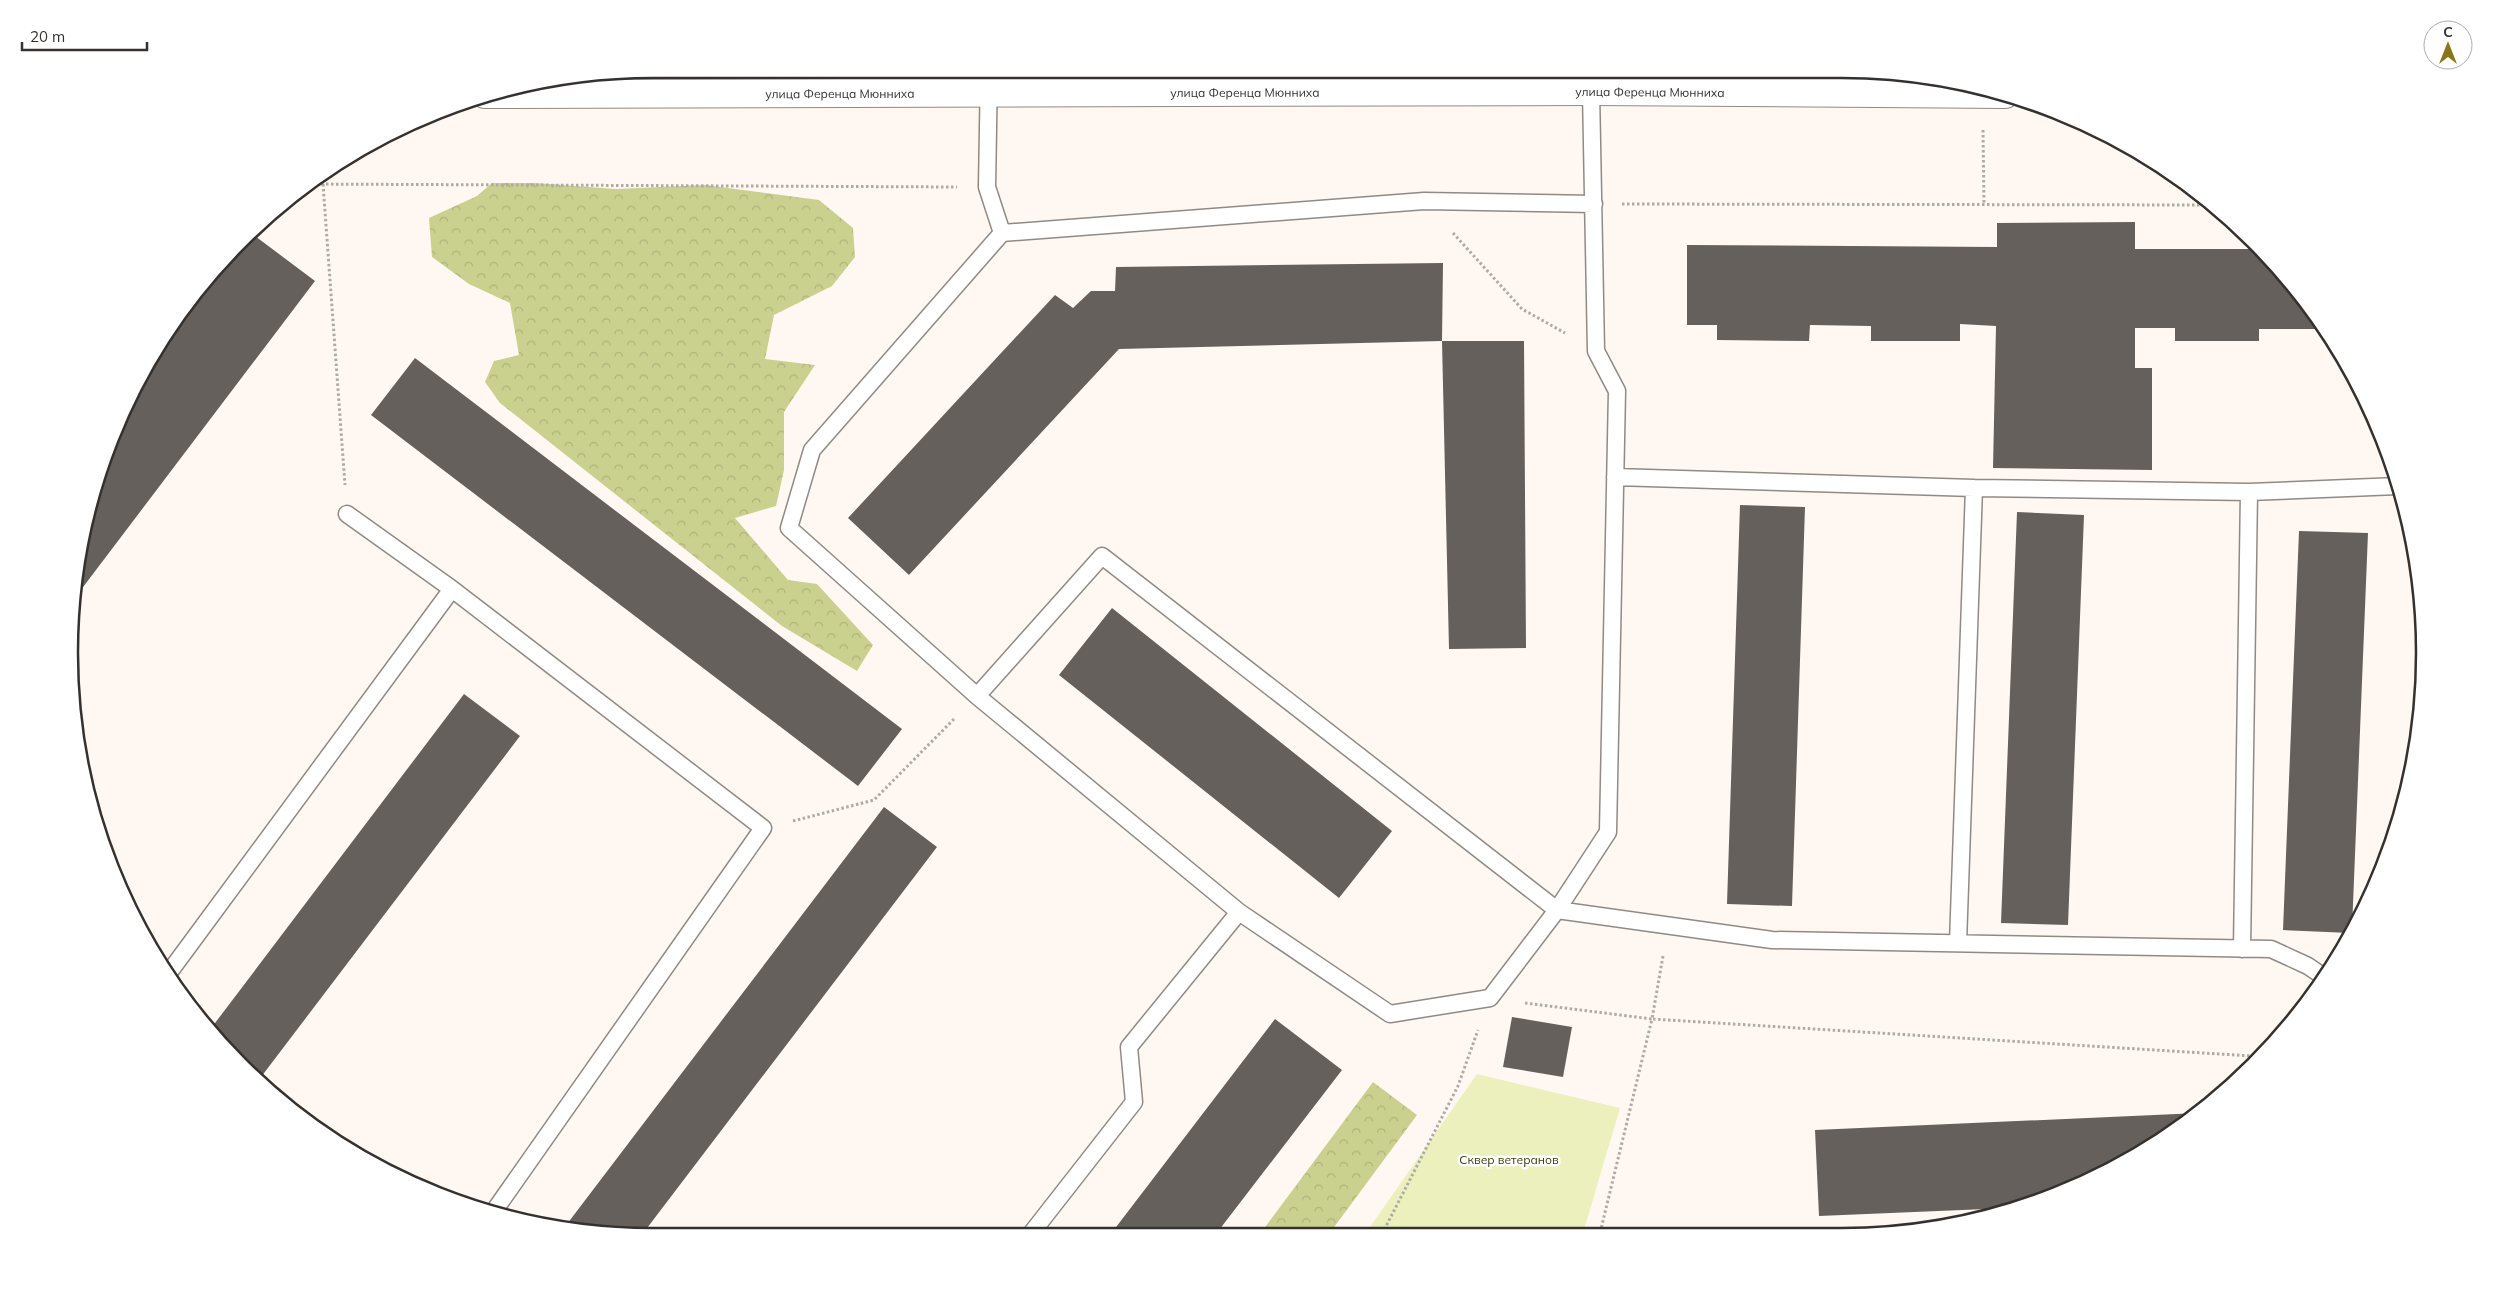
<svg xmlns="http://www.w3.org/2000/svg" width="2493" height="1306" font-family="Mulish,sans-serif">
	<defs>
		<pattern id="forest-crowns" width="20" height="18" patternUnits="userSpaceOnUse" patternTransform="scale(1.25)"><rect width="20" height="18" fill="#cad08d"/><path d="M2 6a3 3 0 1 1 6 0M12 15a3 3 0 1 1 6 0" fill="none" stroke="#aeb37a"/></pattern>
	</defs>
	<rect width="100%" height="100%" fill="#fff8f2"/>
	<path fill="url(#forest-crowns)" d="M492 183H535L616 189 705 185 819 200 853 228 855 257 832 286 774 315 765 359 815 365 784 412V470L776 506 735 518 788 580 817 584 873 645 857 671 782 626 500 403 485 382 494 361 519 355 510 303 469 284 432 257 429 218 477 196Z
		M1373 1082 1417 1115 1329 1234H1260Z"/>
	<path fill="#ebf0bd" d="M1477 1074 1620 1108 1583 1233 1365 1234Z"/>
	<path fill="#65605b" d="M2135 222V249H2259L2279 268 2323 329H2259V341H2175V328H2135V368H2152V470L1993 468 1996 326 1960 324V341H1871V326L1810 325 1809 341 1717 340V325H1687V245L1997 247V223Z
		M251 233 315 281 74 599 80 539 113 430 138 380Z
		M1443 263 1442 341 1119 349 909 575 848 518 1055 295 1073 308 1091 291H1115L1116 267Z
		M1442 341H1524L1526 648 1449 649Z
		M415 358 902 729 858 786 371 415Z
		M1740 505 1805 507 1792 906 1727 904Z
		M2017 512 2084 515 2068 925 2001 923Z
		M2299 531 2368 533 2352 929 2350 933 2283 930Z
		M1112 608 1392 831 1339 898 1059 675Z
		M464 694 520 736 258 1081 240 1066 209 1031Z
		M884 807 937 847 641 1236H615L564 1228Z
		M1512 1017 1572 1027 1563 1077 1503 1067Z
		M1275 1019 1342 1070 1216 1234 1110 1235Z
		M2199 1113 2063 1193 1986 1214V1209L1819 1216 1815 1130Z"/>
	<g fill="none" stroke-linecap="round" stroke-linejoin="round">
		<defs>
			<path id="service" d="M989 69 987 187 1002 233
				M1898 93 1902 74
				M1615 477 1974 488 2249 492 2398 486
				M347 514 452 589 763 828 492 1214
				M977 696 1102 556 1557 910 1772 940 2271 949 2308 966 2321 975
				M1239 912 977 696 789 528 812 450 1002 233 1424 201 1594 204
				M1958 943 1974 488
				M2242 949 2249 492
				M168 974 452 589
				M1030 1235 1134 1102 1129 1047 1239 912 1390 1014 1490 998 1557 910 1608 832 1617 391 1596 351 1591 91"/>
			<g id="tertiary">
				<path id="s1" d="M485 94 1591 91 2005 94"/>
			</g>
		</defs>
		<use href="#service" stroke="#908a85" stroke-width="19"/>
		<use href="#tertiary" stroke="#908a85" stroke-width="30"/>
		<path stroke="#b0aaa6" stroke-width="3" stroke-dasharray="2.5 2.5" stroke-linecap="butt" d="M1983 130 1984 205
			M306 184 957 187
			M323 184 345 485
			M1622 204 2212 205
			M1453 233 1522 309 1565 333
			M793 821 874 800 955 718
			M1663 956 1652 1019 2252 1056 2253 1062
			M1525 1003 1652 1019 1600 1233
			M1382 1234 1458 1086 1478 1030"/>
		<use href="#service" stroke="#fff" stroke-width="16"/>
		<use href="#tertiary" stroke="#fff" stroke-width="28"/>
	</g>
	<g text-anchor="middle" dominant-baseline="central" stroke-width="5" stroke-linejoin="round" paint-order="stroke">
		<g font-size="12" fill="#34312f" stroke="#fff">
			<text stroke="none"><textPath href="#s1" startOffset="1165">улица Ференца Мюнниха</textPath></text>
			<text stroke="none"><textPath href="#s1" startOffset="760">улица Ференца Мюнниха</textPath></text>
			<text stroke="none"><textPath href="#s1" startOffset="355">улица Ференца Мюнниха</textPath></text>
		</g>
		<g font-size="12" fill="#3c3e0a" stroke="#fff">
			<text x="1509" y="1159">Сквер ветеранов</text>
		</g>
	</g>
	<path d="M0 0H2493V1306H0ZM653 78H1841A575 575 0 0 1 2416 653V653A575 575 0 0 1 1841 1228H653A575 575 0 0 1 78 653V653A575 575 0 0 1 653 78Z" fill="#fff" fill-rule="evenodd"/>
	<path fill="none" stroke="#34312f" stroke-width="2.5" d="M653 78H1841A575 575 0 0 1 2416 653V653A575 575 0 0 1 1841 1228H653A575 575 0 0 1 78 653V653A575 575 0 0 1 653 78Z"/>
	<g transform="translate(2448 45)"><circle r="24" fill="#ffffff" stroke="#aeadac"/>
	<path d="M0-4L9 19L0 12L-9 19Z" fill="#8a7619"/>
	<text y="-8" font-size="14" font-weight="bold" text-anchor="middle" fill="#34312f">С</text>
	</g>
	<path d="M22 42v8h125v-8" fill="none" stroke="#34312f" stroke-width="2.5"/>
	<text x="30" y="42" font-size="15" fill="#34312f" stroke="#ffffff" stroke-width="4" paint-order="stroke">20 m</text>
</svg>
